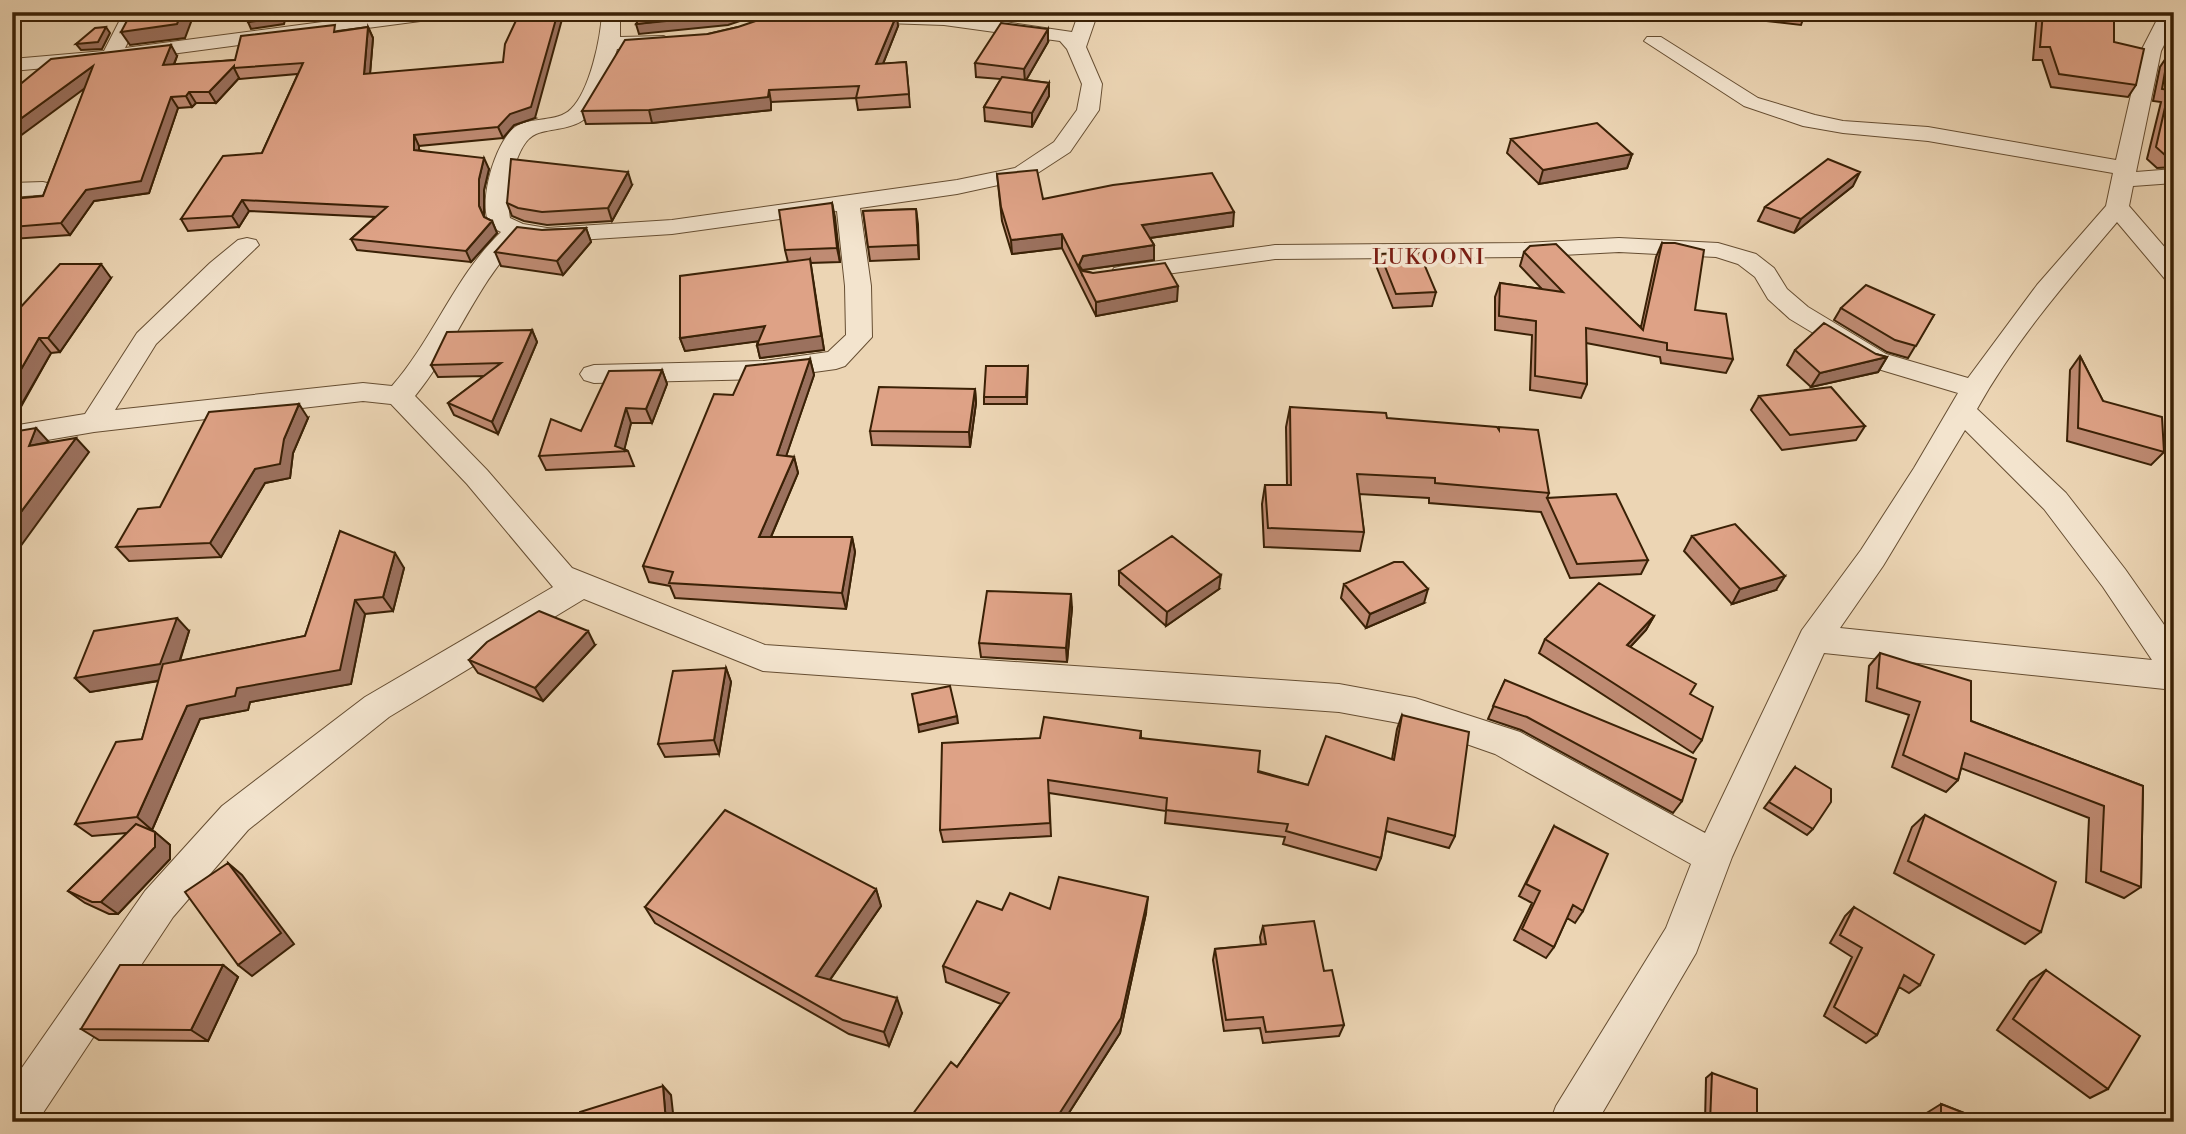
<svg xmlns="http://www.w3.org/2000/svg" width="2186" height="1134" font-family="'Libre Bodoni',serif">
	<rect width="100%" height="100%" fill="#ecd5b4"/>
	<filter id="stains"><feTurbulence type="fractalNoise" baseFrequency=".00286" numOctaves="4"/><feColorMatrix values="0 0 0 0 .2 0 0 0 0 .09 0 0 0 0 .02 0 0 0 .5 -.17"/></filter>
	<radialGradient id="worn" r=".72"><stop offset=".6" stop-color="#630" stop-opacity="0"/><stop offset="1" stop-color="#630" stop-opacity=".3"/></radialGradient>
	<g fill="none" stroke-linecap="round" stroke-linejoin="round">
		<defs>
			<path id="street" d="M124 12H143L125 48 398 12H452L443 18 111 62 12 71V59L104 51Z
				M602 12H620V37L664 36 674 42 664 48 617 49C611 70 603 101 587 117 573 130 551 128 536 134 514 143 506 198 510 218L523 224 547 228 672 220 957 180 1015 168 1054 142 1077 110 1082 84 1067 49 1060 41 944 25 856 22 849 20 846 16 849 12 944 13 1072 32 1079 12H1098L1086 47 1102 84 1099 110 1070 152 1030 178 957 194 860 208 871 286 872 337 845 366 836 369 764 379 594 383 584 380 580 374 584 368 594 365 764 361 828 352 846 335 845 286 837 211 672 234 547 242 522 238C476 283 456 346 415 396L487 470 572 568 765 645 1339 684 1415 698 1520 732 1705 833 1802 630 1861 550 1914 468 1958 393 1868 366 1790 319 1768 299 1755 277 1738 264 1716 257 1619 252 1524 257 1275 259 1123 280 1114 278 1111 273 1114 268 1123 266 1275 245 1524 243 1619 238 1718 243 1756 254 1774 268 1787 289 1808 307 1886 354 1968 378 2037 285 2106 206 2113 173 1928 141 1843 133 1803 126 1744 106 1644 41 1647 37H1661L1758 98 1815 115 1843 121 1928 127 2116 160 2141 51 2161 12H2174V25L2161 51 2136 172 2174 169V183L2133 186 2129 206 2174 258V281L2165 279 2117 222C2067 281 2015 341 1977 409L2066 493 2125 569 2174 639V690L1824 653 1732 857 1696 953 1597 1122H1550L1556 1106 1666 928 1691 864 1495 754 1415 726 1339 712 763 671 584 599 389 717 248 830 173 917 37 1122H12V1082L145 891 222 806 365 697 553 587 467 484 391 404 363 401 94 432 12 446V426L85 414 137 333 210 263 238 240 247 238 256 240 259 245 156 344 115 410 363 383 392 386C434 338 455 276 501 232L491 227C476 206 495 142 515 127 532 116 557 123 571 109 590 91 601 37 602 12ZM1965 430 2044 509 2103 587 2152 660 1840 628 1883 566Z
				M43 182 51 184 54 189 51 194 12 197V183Z"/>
		</defs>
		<use href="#street" stroke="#664e32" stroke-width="2"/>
		<use href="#street" fill="#f3e4ce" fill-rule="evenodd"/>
	</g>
	<path fill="#bf8b73" stroke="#3a2106" stroke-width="2" d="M1757 12H1801L1803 19 1801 25 1758 20Z
		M2037 12H2114V42L2136 85 2128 97 2051 87 2042 60H2033Z
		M898 26 883 64 906 62 910 107 858 110 856 98 771 102V110L652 123 586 124 582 111 708 34 738 27Z
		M368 27 373 38 370 74 535 118 514 125 503 138 419 146V150L489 169 484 190V217L492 221 497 233 471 262 357 250 351 239 375 217 249 211 239 227 188 231 181 219 262 153 298 74 240 79 239 78 216 103H196L192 107 178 108 149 193 94 201 70 235 12 239V199L43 196 85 88 177 56 174 65 235 60 338 31Z
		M1048 42 1026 80 1049 83V96L1032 127 985 121 984 107 1001 79 976 77 975 63Z
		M2168 55 2174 56V167L2157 168 2147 159 2161 102 2153 101 2160 67Z
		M1511 139 1632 154 1627 168 1539 184 1507 153Z
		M997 174 1043 199 1233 226 1150 238 1154 245V260L1083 270 1177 301 1096 316 1062 248 1012 254 1002 221Z
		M632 185 612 221 547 225 524 221 512 216 507 203Z
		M1853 186 1794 233 1758 221 1765 207Z
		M832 203 840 262 810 263 824 350 760 358 757 345 758 341 685 351 680 338 788 262 785 250Z
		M916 209 919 259 870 261 863 211Z
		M586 228 591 242 563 275 501 266 495 252 542 230Z
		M1662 243 1695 310 1733 359 1726 373 1661 363 1660 357 1586 343 1587 384 1581 398 1530 390 1532 335 1495 330V297L1500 283 1542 289 1520 266 1524 252 1641 327 1656 257Z
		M1380 254 1436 292 1432 306 1393 308 1377 268Z
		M111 278 60 352 51 353 13 421 19 309Z
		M1841 308 1934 315 1908 358 1887 352 1834 320Z
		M532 330 537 342 498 434 454 415 448 403 484 376 438 377 431 365Z
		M1795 350 1876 354 1887 357 1878 372 1811 387 1787 365Z
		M2080 356 2103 401 2164 452 2151 465 2067 441 2070 370Z
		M810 359 814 375 786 456 794 457 798 473 771 537H852L855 552 846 609 675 598 670 586 649 582 643 566 733 395Z
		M1028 366 1027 404H984V397Z
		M662 370 667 384 652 423H631L624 449 628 451 634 466 546 470 539 456 581 431Z
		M975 389 976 403 970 447 872 445 870 431Z
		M1759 396 1865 426 1856 440 1782 450 1751 410Z
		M1290 407 1549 493 1547 498 1648 560 1641 574 1570 578 1541 512 1429 503V498L1359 494 1364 532 1360 551 1264 547 1262 504 1265 485H1287L1286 427Z
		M308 418 293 453 290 478 265 483 221 557 129 561 116 547 160 507Z
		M340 531 404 568 393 611 365 614 351 684 250 702 248 710 200 719 152 830 170 845V859L118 914H109L85 903 68 891 127 833 92 836 75 824 142 739 159 681 90 692 75 678 189 631 180 661 305 636Z
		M1692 536 1776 590 1732 604 1684 551Z
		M1119 571 1219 589 1166 626 1119 585Z
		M1344 584 1424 603 1366 628 1341 598Z
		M1072 608 1067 662 981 657 979 643Z
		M1654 616 1646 630 1630 647 1690 694 1702 740 1693 753 1539 653 1545 639Z
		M595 645 543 701 478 673 469 660Z
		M1880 653 1971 721 2143 786 2141 887 2124 898 2086 882 2089 818 1961 768 1958 780 1946 792 1892 767 1909 715 1866 701 1869 666Z
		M726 668 731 682 719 754 665 757 658 744Z
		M1505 680 1682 801 1673 813 1521 730 1488 719Z
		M1402 715 1455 836 1449 848 1386 831 1381 858 1376 870 1283 844 1285 837 1165 823 1166 811 1049 793 1051 836 943 842 940 830 1040 738 1141 731V738L1308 785 1392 759 1397 729Z
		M1795 767 1813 829 1807 835 1764 808Z
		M1925 815 2041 932 2025 944 1894 873 1912 827Z
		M1554 826 1583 911 1575 923 1567 918 1554 947 1546 958 1514 940 1532 903 1519 896Z
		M876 889 881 906 830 980 902 1013 889 1046 849 1034 655 923 645 907Z
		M1854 907 1920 985 1909 993 1899 987 1877 1035 1866 1043 1824 1016 1852 957 1830 943 1845 916Z
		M1050 909 1146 913 1120 1033 1063 1122H907L957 1067 1001 1004 946 982 943 966 1002 910Z
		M1263 926 1324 971 1344 1025 1339 1036 1263 1043 1260 1028 1224 1031 1213 960 1215 949 1261 945 1260 937Z
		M223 965 238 977 208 1041 99 1040 81 1029Z
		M2046 970 2108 1089 2090 1098 1997 1030 2030 981Z
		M1712 1073 1757 1122H1705L1706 1078Z
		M1941 1104 1987 1122H1925V1114Z"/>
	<path fill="#9b715e" stroke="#3a2106" stroke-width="2" d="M182 12H192L194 14 185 38 130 45 121 32Z
		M282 12H287L284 24 251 29 248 22Z
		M558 12H564L535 118 514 125 503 138 498 127Z
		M735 12H767L728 25 639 34 636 24Z
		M897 14 898 26 878 76 876 64Z
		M106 27 110 33 102 49 81 50 76 44Z
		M368 27 373 38 369 85 364 74Z
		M1048 29V42L1025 82 1024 69Z
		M171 45 177 56 169 76 163 65Z
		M93 66 100 77 12 142V125Z
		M234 66V68L239 78 216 103 209 92Z
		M1049 83V96L1032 127V113Z
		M769 90 771 102V110L652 123 649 110Z
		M189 92 196 103 192 107 186 96Z
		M171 97 178 108 149 193 94 201 70 235 61 223 86 190Z
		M414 135 419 146V161L414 150Z
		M1632 154 1627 168 1539 184 1543 170Z
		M484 158 489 169 484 190V218L479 206V179Z
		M628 172 632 185 612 221 608 208Z
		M1860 172 1853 186 1794 233 1801 219Z
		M242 200 249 211 239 227 232 216Z
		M832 203 835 217 840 262 837 248Z
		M916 209 918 224 919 259 918 245Z
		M1234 212 1233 226 1142 239V225Z
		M492 221 497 233 471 262 466 251Z
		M586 228 591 242 563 275 557 261Z
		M1062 234V248L1012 254 1011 240Z
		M1154 245V260L1083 270 1082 274 1079 265 1083 256Z
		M810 259 824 350 760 358 757 345Z
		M101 264 111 278 60 352 48 338Z
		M1178 286 1177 301 1096 316V302Z
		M765 326 768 340 685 351 680 338Z
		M532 330 537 342 498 434 492 422Z
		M39 338 51 353 12 421V385Z
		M1887 357 1878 372 1811 387 1820 373Z
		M810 359 814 375 781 471 777 455Z
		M662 370 667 384 652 423 646 409Z
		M975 389 976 403 970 447 969 432Z
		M299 404 308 418 293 453 290 478 265 483 221 557 210 543 255 469 284 439Z
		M626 408 631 423 624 451 615 446Z
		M36 428 49 442 29 446Z
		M76 438 89 452 12 558V524Z
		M794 457 798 473 764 553 759 537Z
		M852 537 855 552 846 609 842 593Z
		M395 553 404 568 393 611 383 597Z
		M1221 575 1219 589 1166 626 1167 612Z
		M1785 576 1776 590 1732 604 1740 589Z
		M1428 589 1424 603 1366 628 1370 614Z
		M1071 594 1072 608 1067 662 1066 648Z
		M355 600 365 614 351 684 250 702 248 710 200 719 152 830 137 817 187 706 237 688Z
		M1654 616 1646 630 1619 659 1627 645Z
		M177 618 189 631 174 678 90 692 75 678Z
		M588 631 595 645 543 701 535 688Z
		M726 668 731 682 719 754 714 740Z
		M957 716 958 723 919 732 918 725Z
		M155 832 170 845V859L118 914 101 902Z
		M228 863 242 875 294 944 252 976 238 965Z
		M876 889 881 906 822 991 816 976Z
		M1148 897 1146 913 1120 1033 1063 1122H1054Z
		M223 965 238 977 208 1041 191 1030Z
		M897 998 902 1013 889 1046 884 1032Z
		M663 1086 671 1095 674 1122H666Z"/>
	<path fill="#dea286" stroke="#3a2106" stroke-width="2" d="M140 12H182L177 24 121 32 129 17 138 16Z
		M250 12H282L281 18 248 22Z
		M520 12H558L531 107 510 114 498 127 414 135V150L484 158 479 179V206L484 217 492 221 466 251 351 239 387 207 242 200 232 216 181 219 223 156 262 153 303 63 234 68V66L209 92H189L186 96 171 97 141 181 86 190 61 223 12 227V199L43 196 93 66 12 125V91L51 59 171 45 163 65 235 60 241 36 335 25 334 32 368 27 364 74 503 62 505 44Z
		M643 12H735L726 15 636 24Z
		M793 12H851L897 14 876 64 906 62 909 94 856 98 859 86 769 90 768 97 649 110 582 111 625 40 708 34 738 27 776 14Z
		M1761 12H1801L1803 19 1761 13Z
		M2043 12H2114V42L2144 49 2136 85 2059 74 2050 47H2040Z
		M1001 23 1048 29 1024 69 975 63Z
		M106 27 98 42 76 44 95 28Z
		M2168 55 2174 56V155L2166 156 2156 147 2169 90 2162 89Z
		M1002 77 1049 83 1032 113 984 107Z
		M1597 123 1632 154 1543 170 1511 139Z
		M511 159 628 172 608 208 542 212 518 208 507 203Z
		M1828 159 1860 172 1801 219 1765 207Z
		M1037 170 1043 199 1113 185 1212 173 1234 212 1142 225 1154 245 1083 256 1079 265 1083 271 1093 273 1165 263 1178 286 1096 302 1062 234 1011 240 1001 207 997 174Z
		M832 203 837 248 785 250 779 210Z
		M916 209 918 245 868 247 863 211Z
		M517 227 542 230 586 228 557 261 495 252Z
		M1662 243H1675L1704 250 1695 310 1726 314 1733 359 1667 350V343L1586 328 1587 384 1535 376 1536 321 1499 316 1500 283 1563 292 1524 252 1530 246 1556 244 1643 330Z
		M1419 252 1436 292 1396 294 1380 254Z
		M810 259 821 336 757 345 765 326 680 338V276Z
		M60 264H101L48 338H39L12 385V309H19Z
		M1866 285 1934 315 1916 346 1895 340 1841 308Z
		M1824 323 1876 354 1887 357 1820 373 1795 350Z
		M532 330 492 422 448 403 501 363 431 365 447 332Z
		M2080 356 2103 401 2162 417 2164 452 2078 428Z
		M810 359 777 455 794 457 759 537H852L842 593 669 583 673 572 643 566 714 394 733 395 746 366Z
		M986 366H1028L1026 397H984Z
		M662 370 646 409 626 408 615 446 628 451 539 456 551 419 581 431 609 371Z
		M879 387 975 389 969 432 870 431Z
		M1831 387 1865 426 1790 435 1759 396Z
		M299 404 284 439 280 464 255 469 210 543 116 547 138 509 160 507 209 412Z
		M1290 407 1386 413 1387 418 1497 427 1499 430V427L1538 430 1549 493 1435 483V478L1357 474 1364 532 1268 528 1265 485H1291Z
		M36 428 29 446 76 438 12 524V432Z
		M1616 494 1648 560 1577 564 1547 498Z
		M1735 524 1785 576 1740 589 1692 536Z
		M340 531 395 553 383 597 355 600 340 670 237 688 235 696 187 706 137 817 75 824 116 742 142 739 163 664 305 636Z
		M1172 536 1221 575 1167 612 1119 571Z
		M1394 562H1403L1428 589 1370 614 1344 584Z
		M1599 583 1654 616 1627 645 1696 684 1690 694 1713 707 1702 740 1545 639Z
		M987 591 1071 594 1066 648 979 643Z
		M539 611 588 631 535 688 469 660 487 642Z
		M177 618 160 664 75 678 94 631Z
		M1880 653 1971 681V721L2143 786 2141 887 2101 871 2104 806 1965 753 1958 780 1903 755 1920 702 1877 688Z
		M726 668 714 740 658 744 673 671Z
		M1505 680 1696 759 1682 801 1527 717 1493 706Z
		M950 686 957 716 918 725 912 694Z
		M1402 715 1469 732 1455 836 1388 818 1381 858 1286 831 1288 824 1166 810 1167 798 1048 780 1050 823 940 830 942 743 1040 738 1044 717 1141 731 1140 738 1260 751 1258 772 1308 785 1326 736 1394 760Z
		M1795 767 1831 789V802L1813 829 1769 802Z
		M725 810 876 889 816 976 897 998 884 1032 843 1020 645 907Z
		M1925 815 2056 882 2041 932 1908 861Z
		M136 824 155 832V847L101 902H92L68 891Z
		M1554 826 1608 854 1583 911 1573 905 1554 947 1522 929 1540 891 1526 884Z
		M228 863 281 933 238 965 185 892Z
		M1059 877 1148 897 1121 1018 1054 1122H907L951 1062 957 1067 1009 993 943 966 977 901 1002 910 1010 893 1050 909Z
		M1854 907 1934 955 1920 985 1904 975 1877 1035 1834 1007 1862 948 1840 935Z
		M1314 921 1324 971 1332 970 1344 1025 1266 1032 1263 1017 1226 1020 1215 949 1266 944 1263 926Z
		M120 965H223L191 1030 81 1029Z
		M2046 970 2140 1036 2108 1089 2013 1019Z
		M1712 1073 1757 1089V1122H1710Z
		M663 1086 666 1122H580V1112Z
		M1941 1104 1987 1122H1941Z"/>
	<g text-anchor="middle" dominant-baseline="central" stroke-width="7" stroke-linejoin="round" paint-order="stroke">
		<g font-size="21" letter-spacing="2" fill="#7a1f14" stroke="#f3e4ce">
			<text x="1429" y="258">LUKOONI</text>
		</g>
	</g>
	<rect width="2186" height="1134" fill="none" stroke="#ecd5b4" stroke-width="42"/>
	<rect x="14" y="14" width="2158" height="1106" fill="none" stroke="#3a2106" stroke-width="3.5"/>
	<rect x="21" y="21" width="2144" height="1092" fill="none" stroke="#3a2106" stroke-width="2"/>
	<rect width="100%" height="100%" filter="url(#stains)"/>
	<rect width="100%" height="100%" fill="url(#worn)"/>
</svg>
